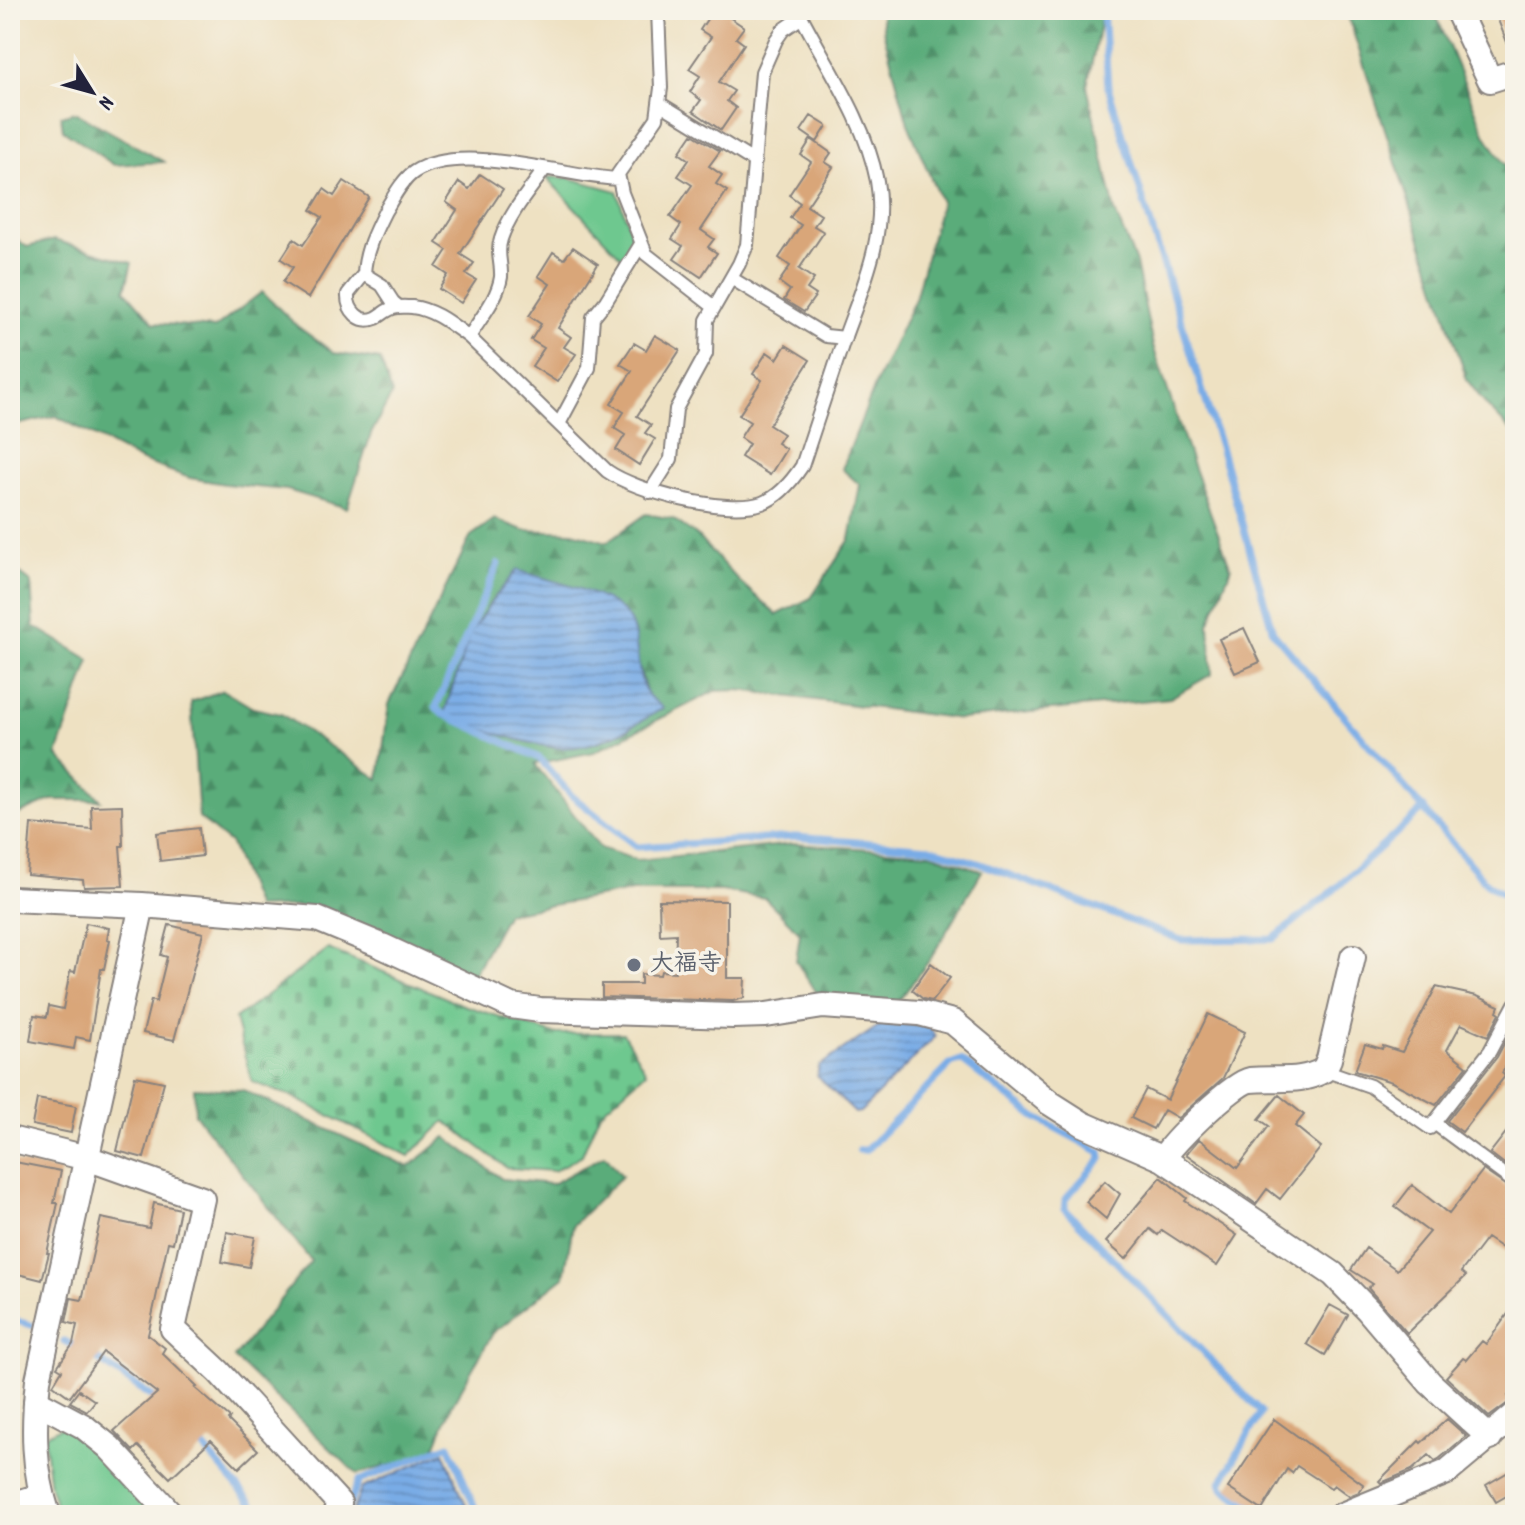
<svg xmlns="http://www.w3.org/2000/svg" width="1525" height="1525" font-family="Dekko,'Klee One',sans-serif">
	<defs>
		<pattern id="forest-firs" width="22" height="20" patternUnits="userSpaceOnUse" patternTransform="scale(2)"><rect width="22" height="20" fill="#5aac7a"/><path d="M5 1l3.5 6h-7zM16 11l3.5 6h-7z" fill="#4a8c65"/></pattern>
		<pattern id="cemetery-stones" width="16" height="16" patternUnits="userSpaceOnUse" patternTransform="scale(2)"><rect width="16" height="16" fill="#6ec88f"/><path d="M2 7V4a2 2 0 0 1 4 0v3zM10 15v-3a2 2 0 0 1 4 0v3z" fill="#5aa276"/></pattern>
		<pattern id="water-rules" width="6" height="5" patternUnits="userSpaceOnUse" patternTransform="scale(2)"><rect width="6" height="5" fill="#79ace6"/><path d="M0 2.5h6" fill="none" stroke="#638cbc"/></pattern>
	</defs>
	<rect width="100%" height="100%" fill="#f7f3e8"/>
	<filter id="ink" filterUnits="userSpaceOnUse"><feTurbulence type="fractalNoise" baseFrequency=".0125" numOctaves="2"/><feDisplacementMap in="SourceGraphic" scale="16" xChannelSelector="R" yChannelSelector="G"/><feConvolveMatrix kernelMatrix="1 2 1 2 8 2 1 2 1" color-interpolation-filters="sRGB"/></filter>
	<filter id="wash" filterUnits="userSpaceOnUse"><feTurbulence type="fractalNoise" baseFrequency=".006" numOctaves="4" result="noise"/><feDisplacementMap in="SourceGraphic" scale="32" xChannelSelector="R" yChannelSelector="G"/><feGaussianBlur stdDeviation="1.8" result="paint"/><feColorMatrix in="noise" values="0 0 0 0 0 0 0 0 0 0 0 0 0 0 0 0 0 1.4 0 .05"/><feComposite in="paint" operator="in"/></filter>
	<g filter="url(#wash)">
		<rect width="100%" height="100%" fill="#eee1c2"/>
		<path fill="url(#forest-firs)" stroke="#3e675a" stroke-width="2" fill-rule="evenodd" d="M880 10H1103L1087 86 1115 212 1136 263 1153 346 1192 463 1231 568 1209 624 1212 674 1170 698 961 719 739 690 715 691 594 752 535 764 600 848 637 860 793 844 930 853 982 871 931 958 898 1002 819 998 796 961 800 933 765 898 722 891H632L507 913 470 981 318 906 256 908 231 844 199 818 191 702 223 690 253 708 281 714 379 779 389 704 471 536 495 519 523 530 573 532 607 542 646 514 673 519 696 535 739 581 777 615 811 598 850 539 860 485 842 469 878 378 915 299 941 202 908 124 884 34ZM517 571 634 631 637 660 647 694 631 728 596 743 554 748 443 717 470 634 492 600Z
			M1346 10H1434L1486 136 1512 176 1515 186V435L1486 405 1467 380Z
			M75 112 164 162 114 165 63 130 61 116Z
			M10 234 27 247 54 240 132 263 125 290 154 323 215 328 262 292 297 326 334 353 380 360 392 394 371 434 347 508 287 490 225 484 190 478 142 461 56 416 16 425 10 420Z
			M10 566 31 582 34 626 90 660 57 755 101 800H51L10 818V663L19 644 10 628Z
			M194 1088 243 1090 409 1167 446 1137 502 1179 552 1184 605 1155 622 1176 573 1225 564 1277 493 1333 453 1403 432 1454 357 1474 234 1358 311 1261 195 1114Z"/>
		<path fill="url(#cemetery-stones)" stroke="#487565" stroke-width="2" d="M328 949 463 1005 554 1034 623 1033 646 1072 599 1114 582 1155 554 1171 507 1168 445 1121 409 1156 293 1097 252 1082 235 1019Z"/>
		<path fill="#6ec88f" stroke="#487565" stroke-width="2" d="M546 177 569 178 617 191 635 246 625 261Z
			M62 1426 108 1463 154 1510 147 1515H59L50 1487 44 1436Z"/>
		<path fill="url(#water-rules)" stroke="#4e6790" stroke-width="2" d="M517 570C547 580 604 591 625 614 643 634 632 675 649 696 653 700 659 704 663 708 632 727 591 753 552 747 520 743 476 726 443 717L470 634 492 601Z
			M892 1023 929 1026 936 1036 860 1112 855 1113 817 1076 819 1066 882 1024Z
			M444 1452 470 1515H351L362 1488Z"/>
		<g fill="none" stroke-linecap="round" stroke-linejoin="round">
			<path stroke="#79ace6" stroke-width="7" d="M1103 10 1108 87 1222 453 1273 632 1486 883 1515 902
				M498 564 436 707 441 713 539 758 572 796 637 847 795 837 930 848 981 864 1181 940 1273 939 1334 890 1424 808
				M859 1150H866L951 1064 961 1060 1035 1117 1100 1152 1101 1159 1065 1199V1209L1261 1412 1221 1483 1223 1488 1262 1515
				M10 1319 31 1325
				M64 1341 80 1349
				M91 1355 160 1402
				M199 1442 262 1515
				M347 1509 359 1481 449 1445 478 1515"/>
		</g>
		<g id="blocks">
			<path fill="#d9a679" d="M713 10H734L729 17 744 27 736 38 744 44 719 82 734 91 727 101 736 108 721 130 693 111 701 100 690 92 700 76 689 69 711 37 700 30Z
				M1494 10H1515V57H1513Z
				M811 116 827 126 817 142 801 131Z
				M692 134 720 151 709 166 722 175 716 184 727 191 701 230 714 239 708 247 717 253 701 277 674 259 683 246 672 239 681 225 670 217 692 185 678 176 689 160 679 153Z
				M811 139 831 153 825 162 833 167 807 206 821 215 814 226 824 232 799 269 814 279 807 289 816 295 804 312 784 300 790 290 779 282 790 266 779 258 801 225 790 218 800 203 789 195 811 162 801 155Z
				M480 174 503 189 460 254 474 263 466 274 476 280 461 303 439 289 448 275 436 267 447 250 436 243 457 210 446 202 459 182 469 189Z
				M344 181 369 197 308 298 283 282 293 267 281 259 294 239 303 245 322 217 311 210 324 189 334 196Z
				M573 247 598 264 558 328 571 337 564 347 576 354 557 382 532 366 544 348 531 340 541 324 529 316 550 284 538 276 553 252 564 259Z
				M655 335 680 350 637 416 651 425 645 433 655 439 639 465 616 450 625 435 614 428 624 412 611 404 632 371 620 364 634 343 646 350Z
				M786 345 810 360 769 425 783 434 777 443 786 449 770 475 741 457 749 444 740 438 750 422 739 415 762 380 753 374 767 352 777 359Z
				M1244 628 1260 662 1235 673 1219 639Z
				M122 805 123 846H120L123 886 84 887 83 880 27 875 31 824 92 829 91 806Z
				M199 828 202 856 160 861 157 833Z
				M659 900 727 901V978H745L744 998 733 1001 602 997V984H641V974L660 975 661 971 675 972 676 934 660 935Z
				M86 923 109 928 107 939 110 940 104 969H101L90 1040 76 1037 74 1049 30 1041 34 1015 47 1017 49 1006 63 1009 70 971 75 972Z
				M169 925 203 933 174 1040 143 1033 151 1000 156 1002 167 957 161 955Z
				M931 963 950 978 932 1001 923 999 912 990Z
				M1436 987 1477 996 1499 1006 1497 1011 1500 1013 1488 1036 1461 1024 1447 1050 1467 1066 1436 1105 1392 1082 1355 1071 1365 1044 1382 1049 1383 1046 1402 1052Z
				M1208 1014 1245 1032 1223 1078 1178 1118 1164 1110 1153 1129 1131 1118 1146 1089 1167 1100Z
				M1515 1023V1050L1502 1073 1505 1076 1462 1132 1447 1121 1497 1057Z
				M135 1076 164 1082 144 1158 117 1151Z
				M1279 1095 1304 1115 1295 1126 1321 1147 1280 1199 1267 1189 1256 1204 1186 1154 1199 1139 1237 1168 1269 1126 1259 1119Z
				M37 1099 76 1106 71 1133 32 1125Z
				M1515 1121V1172L1490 1153Z
				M10 1161 61 1171 54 1203H58L47 1253H49L42 1280 10 1272Z
				M1483 1170 1515 1192V1242L1508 1252 1487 1238 1461 1272 1466 1276 1407 1333 1368 1288 1373 1284 1351 1270 1366 1248 1397 1270 1429 1232 1395 1207 1412 1185 1449 1214Z
				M1161 1177 1187 1198 1185 1201 1237 1235 1217 1266 1162 1230 1158 1235 1150 1229 1126 1259 1106 1242Z
				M1105 1181 1120 1194 1106 1219 1086 1202Z
				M154 1203 180 1209 173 1243 168 1242 148 1335 165 1348 162 1353 197 1387 195 1388 230 1418 228 1420 258 1450 239 1468 211 1440 170 1478 138 1446 133 1451 114 1431 157 1393 103 1352 70 1397 53 1385 62 1370 57 1367 73 1344 77 1325 66 1322 71 1298 82 1300 101 1218 149 1228Z
				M227 1232 255 1237 249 1267 222 1262Z
				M1515 1304V1387L1508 1396 1512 1400 1489 1417 1446 1377 1463 1358 1466 1360 1482 1341 1486 1344Z
				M1330 1305 1348 1315 1325 1355 1307 1344Z
				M79 1390 95 1401 87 1411 70 1402Z
				M1274 1419 1364 1485 1359 1492 1349 1496 1334 1485 1331 1488 1297 1466 1292 1473 1287 1469 1262 1510 1228 1488Z
				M1447 1419 1466 1436 1439 1459 1435 1461 1429 1455 1412 1470 1381 1483 1379 1481 1419 1441 1421 1443Z
				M1515 1468V1491L1496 1502 1486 1485Z"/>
		</g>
	</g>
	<g filter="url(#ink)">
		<use href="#blocks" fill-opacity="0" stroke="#88827e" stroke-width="2"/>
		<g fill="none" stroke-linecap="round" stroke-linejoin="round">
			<defs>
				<path id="lane" d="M658 10 661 88 657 118 618 174 622 193 646 254 714 307
					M659 103 755 162
					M364 274C365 251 375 231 385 211 393 198 402 180 414 172 460 141 565 177 619 179
					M731 278 826 336 845 338
					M399 307 393 302 382 285 364 274 348 294C347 310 360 325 376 318 382 315 386 310 393 308 399 306 406 307 412 307 435 310 451 324 469 337L607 471C637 492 726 515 762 503 779 497 792 481 802 466 816 424 830 382 844 339 862 288 887 236 877 181 865 119 826 65 798 10
					M469 337C480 319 498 298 501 277 502 263 496 253 501 239 509 214 529 191 544 170
					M559 424 589 368 593 317 606 301 641 244
					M650 492 671 459 676 409 706 354 707 320 739 264 747 245 762 72 776 40 783 30 802 17
					M1324 1070 1370 1086 1430 1128 1490 1051 1515 1004
					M1434 1123 1515 1183"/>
				<path id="street" d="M1457 10 1490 80 1515 72
					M10 899 142 905 317 919 382 946 511 1006 540 1010 733 1016 766 1015 823 1006 919 1013 953 1022 1050 1103 1083 1124 1163 1159 1333 1274 1368 1310 1430 1383 1490 1438
					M10 1139 87 1158 202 1199 173 1329 219 1372 339 1503 335 1515
					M1163 1159C1171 1143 1233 1083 1250 1080 1277 1077 1299 1084 1324 1070L1329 1059 1353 957
					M36 1401 83 1426 109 1447 172 1515
					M10 1505 41 1496
					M48 1515C33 1470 33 1427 38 1380L142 905
					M1342 1515 1447 1472 1515 1415"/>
			</defs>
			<use href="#lane" stroke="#88827e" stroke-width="16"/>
			<use href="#street" stroke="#88827e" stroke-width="28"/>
			<use href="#lane" stroke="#fff" stroke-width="12"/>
			<use href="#street" stroke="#fff" stroke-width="24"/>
		</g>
	</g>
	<circle fill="#6b7280" stroke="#f7f3e8" stroke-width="3" cx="634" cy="965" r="8"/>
	<g text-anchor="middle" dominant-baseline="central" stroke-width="7" stroke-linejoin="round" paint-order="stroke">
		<g font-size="24" font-weight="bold" fill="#5b616d" stroke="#f7f3e8" text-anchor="start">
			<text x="650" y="965">大福寺</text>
		</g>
	</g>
	<rect width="1525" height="1525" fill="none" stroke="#f7f3e8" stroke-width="40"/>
	<g transform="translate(92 92) rotate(127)" stroke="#f7f3e8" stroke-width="6" paint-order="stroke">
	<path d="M0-6L14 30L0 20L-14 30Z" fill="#22223b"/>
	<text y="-12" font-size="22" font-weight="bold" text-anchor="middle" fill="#22223b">N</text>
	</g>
</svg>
